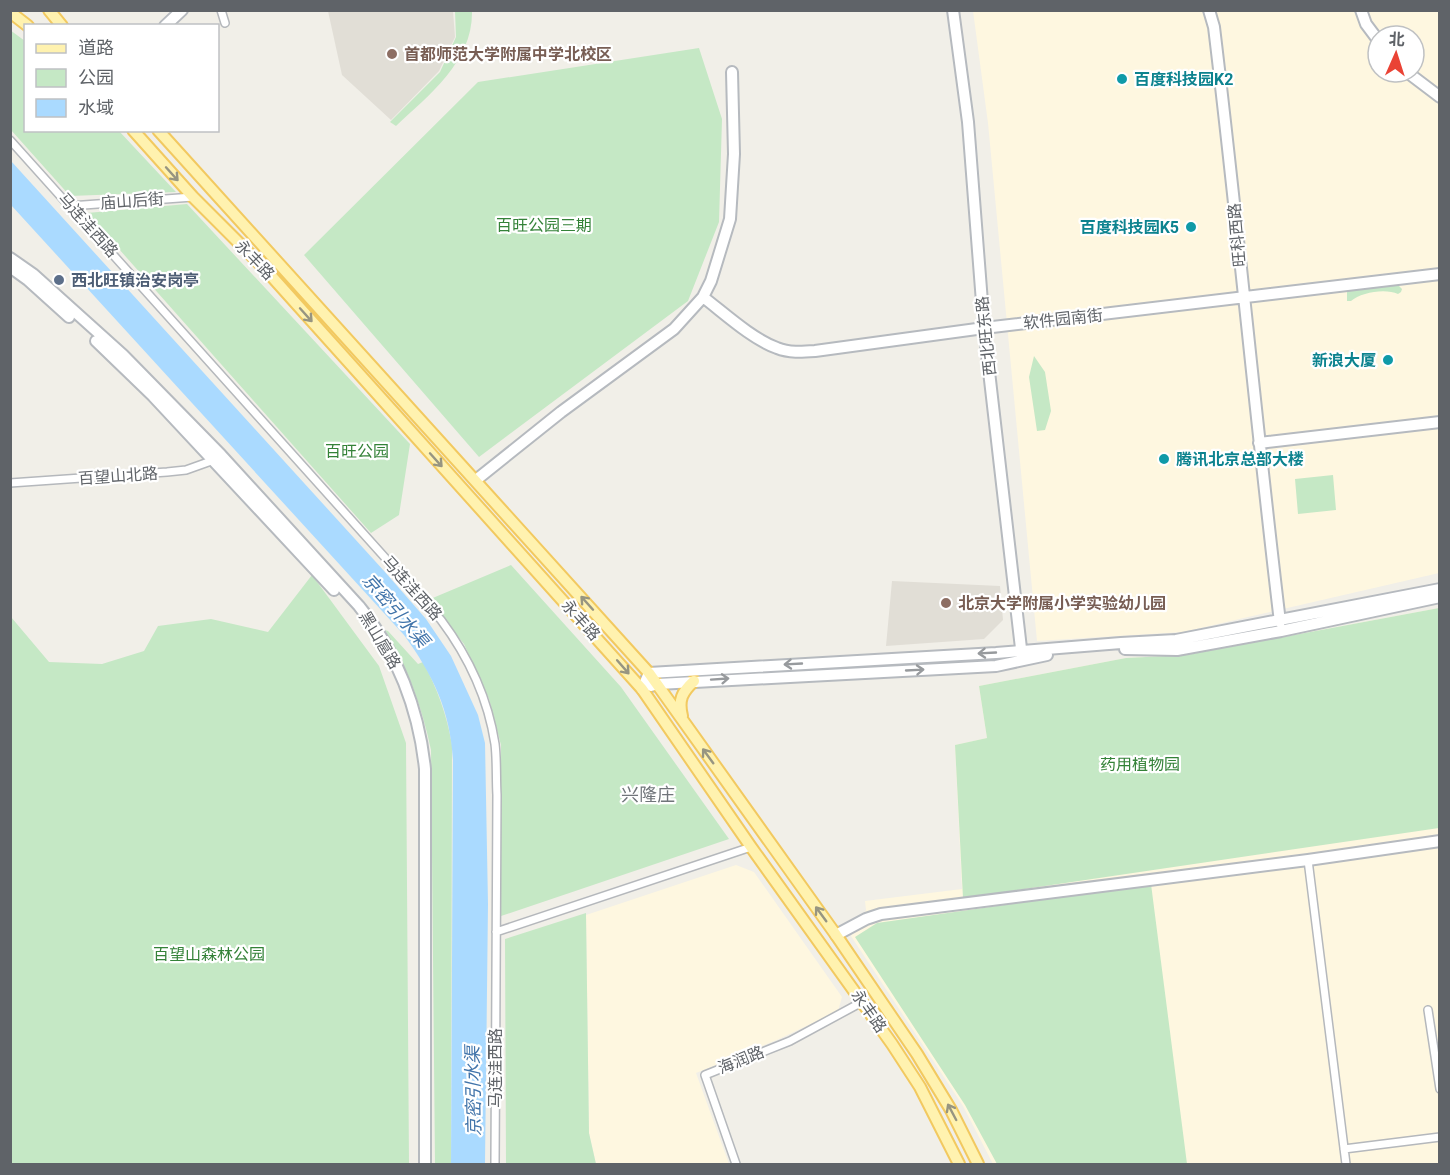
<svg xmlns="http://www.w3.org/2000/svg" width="1450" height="1175" font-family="Roboto,'Noto Sans SC',sans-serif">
	<rect width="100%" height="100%" fill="#f1efe8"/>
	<path fill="#fef7e0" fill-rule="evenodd" d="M973 11H1439V573L1183 632 1037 641 988 123ZM1378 36H1414V72H1378Z
		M1439 608V1164H993L963 1106 851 936 866 910 865 901 962 889 955 745 987 738 979 686 1126 658 1186 655Z
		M736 865 754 872 842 997 838 1011 779 1039 696 1073 729 1164H596L589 1133 586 915Z"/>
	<path fill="#e1ded6" d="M328 11H453L455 37 439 71 391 120 342 75Z
		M892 581 1000 586 1003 620 984 639 886 646Z"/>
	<path fill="#c5e8c5" d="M455 11H472C473 61 430 94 396 126L390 122 440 72 456 37Z
		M10 30 25 41 26 130 119 131 176 192 70 196 11 130Z
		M699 48 722 119 719 222 688 301 479 457 304 255 478 82Z
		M187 204 410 444 399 515 371 533 87 213Z
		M1398 285 1402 289 1401 292 1398 294C1386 288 1361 292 1351 301H1347V291Z
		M1034 356 1045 372 1051 411 1045 430 1037 431 1029 377Z
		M1333 475 1336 510 1298 514 1295 479Z
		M511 565 621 687 729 839 501 916V745L489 699 464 644 428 600Z
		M312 575 379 666 406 743 409 1164H11V617L49 662 102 664 144 651 158 626 211 619 268 632Z
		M1439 608V828L963 898 955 745 987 738 979 686 1126 658 1186 655Z
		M385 630 388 631 418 664 423 662C437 688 447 715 452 745L451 1164H435L431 750C422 707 408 668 385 630Z
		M1151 884 1187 1164H997L965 1105 855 937 877 923Z
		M586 913 589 1133 596 1164H506L505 939Z"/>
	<path fill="#aadaff" d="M11 161 385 572 426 619 451 656 478 715 485 743 488 904 485 1164H451L453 760C450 710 433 675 404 635L11 205Z"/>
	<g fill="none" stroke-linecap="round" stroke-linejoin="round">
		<defs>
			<path id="street" d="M221 10 225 23
				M10 140 441 620C468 656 488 699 495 744 497 760 496 778 497 795L495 1164
				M70 206 193 197
				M10 483 167 472 186 470 214 460
				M1308 860 1346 1164
				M496 932 751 847
				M1428 1010 1440 1089
				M1344 1149 1440 1137
				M736 1164 705 1075 790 1041 862 1002"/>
			<path id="secondary" d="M953 10 968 122 984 328 1022 657
				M1209 10 1214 27C1238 225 1256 423 1280 622
				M1361 10 1366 24 1378 40
				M165 26 182 10
				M1407 72 1440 97
				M10 258 33 274 123 355 221 455 359 606C397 652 419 710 425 769V1164
				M10 267 28 280 69 317
				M703 297C724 313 752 339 777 348 789 353 802 352 815 351L984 328 1440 274
				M96 341 153 396 334 590
				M1259 443 1440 422
				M476 480 561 412 674 329 703 297 711 281 730 219 734 154 732 72
				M1125 649 1177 650 1281 631 1440 597
				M651 686 658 684 996 666 1047 655
				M642 689 649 673 996 653 1121 643 1176 640 1440 589
				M836 935 866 919 881 914 1308 860 1440 841"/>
			<path id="primary" d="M49 10 62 26
				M10 12 28 26
				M133 130 193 197 266 270 642 689 751 847 892 1044 920 1087 959 1164
				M158 130 649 673 836 935 917 1054 951 1110 978 1164
				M682 716C678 700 682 692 694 681"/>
		</defs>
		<use href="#street" stroke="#b5b8bc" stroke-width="10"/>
		<use href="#secondary" stroke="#b6babf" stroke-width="14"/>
		<use href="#primary" stroke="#f2c960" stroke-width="14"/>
		<use href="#street" stroke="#fff" stroke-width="7"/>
		<use href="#secondary" stroke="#fff" stroke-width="10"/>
		<use href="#primary" stroke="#fff2af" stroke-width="10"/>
	</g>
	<defs><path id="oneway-shaft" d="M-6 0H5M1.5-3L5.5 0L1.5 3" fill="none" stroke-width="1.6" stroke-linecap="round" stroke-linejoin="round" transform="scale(1.5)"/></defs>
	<g stroke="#979581">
		<use href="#oneway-shaft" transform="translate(172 174) rotate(48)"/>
		<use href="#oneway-shaft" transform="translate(306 315) rotate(48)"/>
		<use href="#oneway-shaft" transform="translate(436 460) rotate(48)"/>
		<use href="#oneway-shaft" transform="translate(587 603) rotate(-132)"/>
		<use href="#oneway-shaft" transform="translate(623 667) rotate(49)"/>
		<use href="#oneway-shaft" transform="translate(708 756) rotate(-126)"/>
		<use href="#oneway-shaft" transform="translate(821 914) rotate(-126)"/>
		<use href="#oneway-shaft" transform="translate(952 1112) rotate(-118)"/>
	</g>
	<g stroke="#979a9d">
		<use href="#oneway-shaft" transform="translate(987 653) rotate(177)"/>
		<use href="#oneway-shaft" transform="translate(793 664) rotate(177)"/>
		<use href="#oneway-shaft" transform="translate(915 670) rotate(-3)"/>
		<use href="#oneway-shaft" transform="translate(720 679) rotate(-4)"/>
	</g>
	<g fill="#8d6e63" stroke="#fff" stroke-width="2">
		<circle cx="392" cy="54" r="6"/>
		<circle cx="946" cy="603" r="6"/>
	</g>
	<g fill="#0f9aa8" stroke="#fff" stroke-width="2">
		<circle cx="1122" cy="79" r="6"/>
		<circle cx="1191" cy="227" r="6"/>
		<circle cx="1388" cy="360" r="6"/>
		<circle cx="1164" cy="459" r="6"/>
	</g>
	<circle fill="#5c6f8a" stroke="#fff" stroke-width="2" cx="59" cy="280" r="6"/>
	<g text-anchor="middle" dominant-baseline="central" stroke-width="4.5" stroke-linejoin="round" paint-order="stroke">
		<g font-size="16" font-weight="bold" fill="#785e54" stroke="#fff" text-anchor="start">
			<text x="404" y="54">首都师范大学附属中学北校区</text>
			<text x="958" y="603">北京大学附属小学实验幼儿园</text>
		</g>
		<g font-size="16" font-weight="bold" fill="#0d838f" stroke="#fff" text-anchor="start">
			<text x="1134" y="79">百度科技园K2</text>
			<text x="1179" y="227" text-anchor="end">百度科技园K5</text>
			<text x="1376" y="360" text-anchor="end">新浪大厦</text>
			<text x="1176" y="459">腾讯北京总部大楼</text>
		</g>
		<g font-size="16" fill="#5f6368" stroke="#fff">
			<text transform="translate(132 201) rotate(-4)">庙山后街</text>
			<text transform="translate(88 225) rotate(48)">马连洼西路</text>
			<text transform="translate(1237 235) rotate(-95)">旺科西路</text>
			<text transform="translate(255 260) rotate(46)">永丰路</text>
			<text transform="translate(1063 319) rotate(-6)">软件园南街</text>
			<text transform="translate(986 336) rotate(-96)">西北旺东路</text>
			<text transform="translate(118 476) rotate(-4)">百望山北路</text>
			<text transform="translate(412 588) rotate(48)">马连洼西路</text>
			<text transform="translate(581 620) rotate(48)">永丰路</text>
			<text transform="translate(380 640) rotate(59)">黑山扈路</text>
			<text transform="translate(869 1011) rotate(55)">永丰路</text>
			<text transform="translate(741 1060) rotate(-22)">海润路</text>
			<text transform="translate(495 1068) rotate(-90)">马连洼西路</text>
		</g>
		<g font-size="16" fill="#348238" stroke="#fff">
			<text x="544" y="225">百旺公园三期</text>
			<text x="357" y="451">百旺公园</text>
			<text x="1140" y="764">药用植物园</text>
			<text x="209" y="954">百望山森林公园</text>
		</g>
		<g font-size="16" font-weight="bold" fill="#4e5e75" stroke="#fff" text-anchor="start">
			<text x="71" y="280">西北旺镇治安岗亭</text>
		</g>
		<g font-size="18" font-style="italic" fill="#4174aa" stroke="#fff">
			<text transform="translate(396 610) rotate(49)">京密引水渠</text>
			<text transform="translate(473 1091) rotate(-91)">京密引水渠</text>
		</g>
		<g font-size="18" fill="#70757a" stroke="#fff">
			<text x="648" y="794">兴隆庄</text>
		</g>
	</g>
	<rect width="1450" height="1175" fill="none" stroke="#5f6368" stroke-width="24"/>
	<rect x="24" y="24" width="195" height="108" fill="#ffffff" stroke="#bfc1c3" stroke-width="1.5"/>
	<rect x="36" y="44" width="30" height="9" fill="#fff2af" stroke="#bfc1c3" stroke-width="1.5"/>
	<text x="78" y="54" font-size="18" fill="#5f6368">道路</text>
	<rect x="36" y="69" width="30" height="18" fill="#c5e8c5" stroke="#bfc1c3" stroke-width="1.5"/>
	<text x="78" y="84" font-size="18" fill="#5f6368">公园</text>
	<rect x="36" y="99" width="30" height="18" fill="#aadaff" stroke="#bfc1c3" stroke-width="1.5"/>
	<text x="78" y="114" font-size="18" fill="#5f6368">水域</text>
	<g transform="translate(1396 54) rotate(3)"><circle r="28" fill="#ffffff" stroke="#bfc1c3" stroke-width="1.5"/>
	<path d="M0-4.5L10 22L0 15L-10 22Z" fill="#ea4335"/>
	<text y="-9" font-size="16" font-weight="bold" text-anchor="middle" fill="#5f6368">北</text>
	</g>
</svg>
